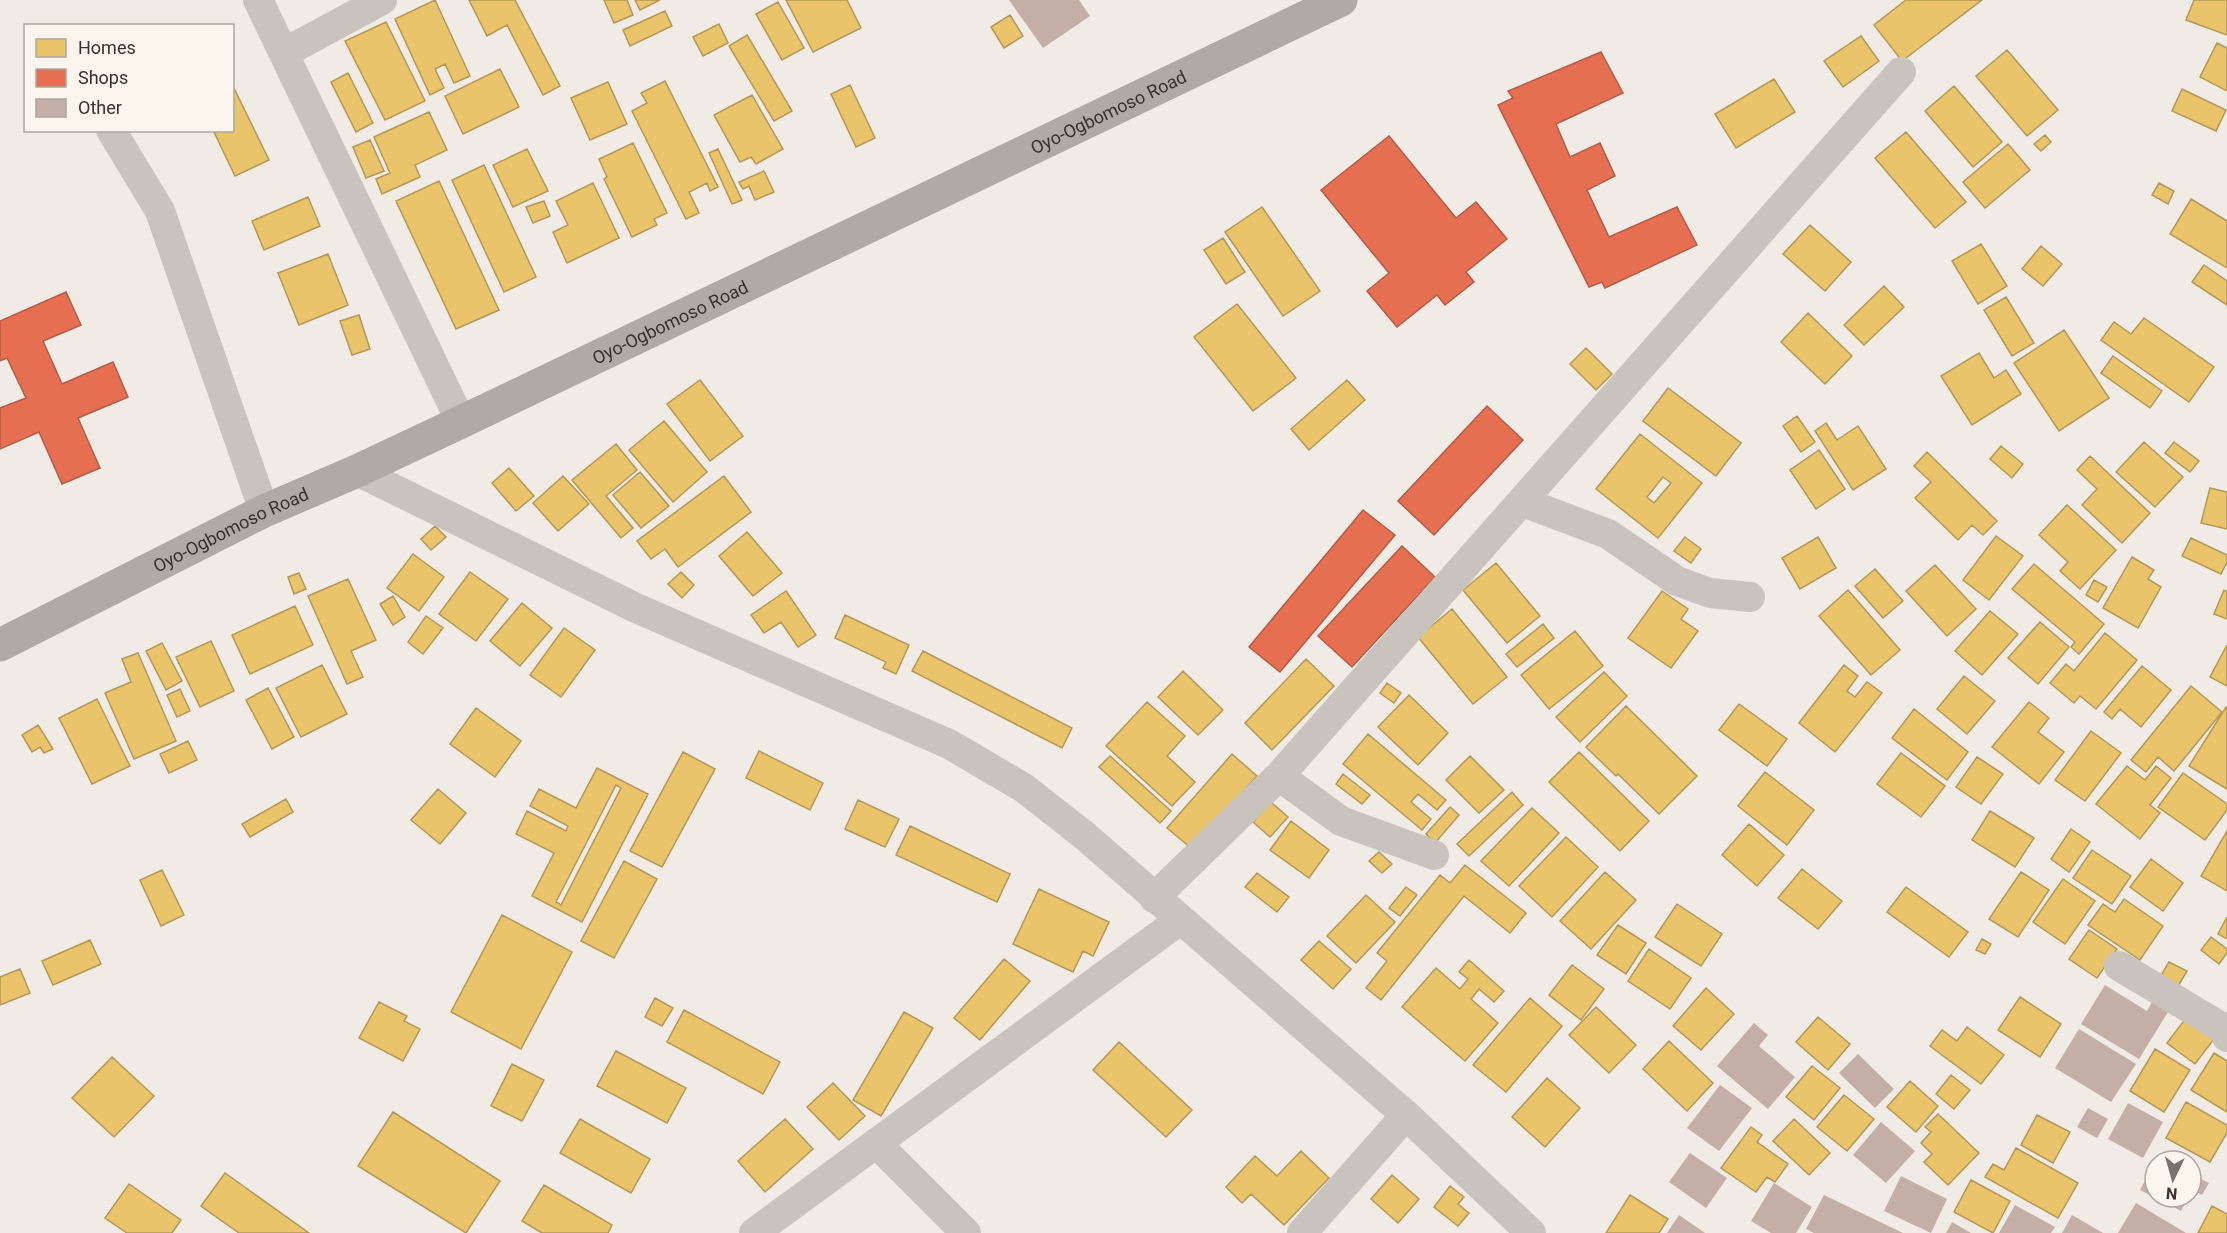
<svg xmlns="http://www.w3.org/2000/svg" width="2227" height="1233" font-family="Roboto,sans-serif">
	<rect width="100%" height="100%" fill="#f0ebe5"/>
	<path fill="#e9c46a" stroke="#b59857" stroke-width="1.5" fill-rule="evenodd" d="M435 0 470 76 454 83 445 64 435 69 444 88 430 95 395 19Z
		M469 0H515L560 86 543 95 507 25 487 36Z
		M604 0H627L633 15 614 23Z
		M635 0H660L640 10Z
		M786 0H847L861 28 813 52Z
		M1906 0H1982L1902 61 1874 25Z
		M2194 0H2227V35L2186 20Z
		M778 2 804 48 782 60 756 14Z
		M665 11 672 26 630 46 623 30Z
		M1010 15 1023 36 1004 48 991 27Z
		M386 22 425 101 385 120 345 41Z
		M719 24 728 43 703 56 693 37Z
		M747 35 792 111 774 121 729 46Z
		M1861 36 1879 61 1843 87 1824 61Z
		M2217 43 2227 48V91L2200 77Z
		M2007 50 2058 110 2027 136 1976 76Z
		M500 69 519 107 463 134 445 96Z
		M348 73 373 123 356 132 331 82Z
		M1774 79 1795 112 1736 148 1715 114Z
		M665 81 718 187 710 191 707 183 689 192 699 213 686 219 632 111 647 103 641 93Z
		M608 82 627 124 590 140 571 98Z
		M232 84 269 160 235 176 213 130H232Z
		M850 85 875 138 856 147 831 94Z
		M1954 86 2002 142 1973 167 1925 111Z
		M2182 89 2226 110 2216 131 2172 111Z
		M752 95 783 149 756 164 751 157 740 162 714 115Z
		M429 112 447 150 415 165 420 177 382 194 376 179 390 173 374 137Z
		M1906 132 1966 202 1935 228 1875 158Z
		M2045 135 2051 142 2041 151 2034 144Z
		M370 140 384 171 366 178 353 147Z
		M633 143 667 213 654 219 657 225 632 237 604 179 607 177 599 159Z
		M2008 144 2030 170 1985 208 1963 182Z
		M527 149 548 191 513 207 493 165Z
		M718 149 742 200 732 204 709 153Z
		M484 165 536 277 504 292 452 180Z
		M764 171 774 192 755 200 749 186 743 189 739 182Z
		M439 181 499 310 456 329 396 201Z
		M593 183 619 238 567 263 553 232 568 225 556 201Z
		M2159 183 2174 191 2168 204 2152 195Z
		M308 197 320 226 264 250 252 221Z
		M2191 199 2227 221V268L2170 234Z
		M544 201 550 216 533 223 526 207Z
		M1262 207 1320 291 1283 316 1225 232Z
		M1810 225 1851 262 1825 291 1783 254Z
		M1223 238 1245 272 1226 284 1204 250Z
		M1981 244 2007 286 1978 304 1952 261Z
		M2041 246 2062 264 2043 286 2022 269Z
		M328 254 348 305 299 325 278 273Z
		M2204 265 2227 281V305L2192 282Z
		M1884 286 1904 307 1864 345 1844 325Z
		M2006 297 2034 343 2012 356 1984 310Z
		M1237 304 1296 378 1253 411 1194 337Z
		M1808 313 1852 356 1825 384 1781 342Z
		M359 315 370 349 352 355 340 321Z
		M2144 318 2214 367 2189 402 2101 340 2114 322 2131 334Z
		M2064 330 2109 398 2059 431 2014 363Z
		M1586 348 1612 374 1596 390 1570 364Z
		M1979 353 1994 378 2006 370 2021 394 1972 425 1941 376Z
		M2113 356 2162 391 2150 408 2101 373Z
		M700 380 743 436 710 461 667 404Z
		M1347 380 1365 400 1309 450 1291 429Z
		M1668 388 1741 443 1716 476 1643 421Z
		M1797 416 1815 442 1801 452 1783 426Z
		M664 421 707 472 673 502 629 450Z
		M1826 423 1837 440 1858 426 1886 469 1853 490 1815 431Z
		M1640 434 1702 483 1658 538 1596 489ZM1663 477 1671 483 1654 503 1647 497Z
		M2144 442 2183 477 2155 507 2116 472Z
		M2174 442 2199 461 2190 472 2165 453Z
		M616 444 637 470 606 496 633 528 621 538 572 480Z
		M2001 446 2023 464 2012 478 1990 459Z
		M1819 450 1845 489 1816 509 1790 470Z
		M1927 452 1997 521 1983 535 1972 525 1958 540 1915 498 1931 482 1914 466Z
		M2090 456 2150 513 2122 543 2082 505 2097 489 2077 470Z
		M509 468 534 496 516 511 492 483Z
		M640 472 669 506 641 528 613 495Z
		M563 476 589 504 558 531 533 503Z
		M724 476 751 512 678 567 665 549 651 559 637 541Z
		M2210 488 2227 492V529L2201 523Z
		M2067 505 2116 550 2080 589 2060 571 2068 562 2039 535Z
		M435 526 446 537 431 550 421 539Z
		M747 532 782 573 753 596 719 556Z
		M1996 536 2023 556 1989 600 1963 580Z
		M1685 537 1701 549 1691 563 1674 551Z
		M1818 537 1836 568 1800 589 1782 558Z
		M2191 538 2227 555V562L2221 574 2182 556Z
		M413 554 444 577 419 611 387 588Z
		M2132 557 2154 570 2148 579 2161 587 2138 628 2103 608Z
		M1496 563 1540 616 1507 643 1463 590Z
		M2034 564 2104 624 2079 654 2071 647 2075 642 2012 589Z
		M1935 565 1976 609 1947 636 1906 591Z
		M1875 569 1903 601 1883 618 1855 586Z
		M470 572 508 599 476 641 439 614Z
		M681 572 694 585 682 598 668 584Z
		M299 573 306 589 294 594 288 577Z
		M348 579 376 640 351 651 363 677 347 684 308 596Z
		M2094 580 2107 587 2098 602 2086 595Z
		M1848 590 1900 650 1871 675 1819 616Z
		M2224 590 2227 592V619L2214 614Z
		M786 591 816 635 798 647 781 622 764 633 751 615Z
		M1662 591 1688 609 1681 619 1698 631 1671 668 1628 638Z
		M393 596 405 617 393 625 380 604Z
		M522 603 552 628 520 666 490 641Z
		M295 606 313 645 250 674 232 635Z
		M1452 609 1507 677 1473 704 1418 637Z
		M1990 611 2018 634 1982 675 1955 651Z
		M845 615 909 645 896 674 883 668 886 662 835 638Z
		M426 616 443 628 423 654 408 642Z
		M2040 622 2069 647 2038 684 2008 658Z
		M1543 624 1554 638 1517 667 1506 654Z
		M564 628 595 650 561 697 530 675Z
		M1575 631 1603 666 1549 709 1521 675Z
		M2105 633 2137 660 2096 709 2080 696 2074 703 2050 683 2066 664 2074 671Z
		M211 641 234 691 200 707 176 657Z
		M162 643 182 681 166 690 146 651Z
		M2227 645V686L2210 677Z
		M923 651 1072 728 1062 748 912 671Z
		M138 653 176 741 134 759 105 693 131 682 122 659Z
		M1306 659 1334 686 1272 750 1245 723Z
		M322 665 347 714 301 737 276 688Z
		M1844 665 1858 676 1847 691 1855 697 1867 682 1882 693 1835 752 1799 723Z
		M2142 666 2171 690 2141 727 2120 709 2112 719 2104 712Z
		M1183 671 1223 710 1198 735 1158 697Z
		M1604 672 1627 696 1580 742 1556 717Z
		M1964 676 1995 701 1967 734 1937 709Z
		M1387 683 1401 693 1394 703 1380 693Z
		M2191 686 2222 712 2174 771 2158 757 2146 772 2131 760Z
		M268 688 294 737 272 749 246 700Z
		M180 689 190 711 177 717 167 695Z
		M1409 695 1448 733 1418 765 1378 727Z
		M97 699 130 766 92 784 59 718Z
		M1147 702 1185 736 1167 756 1195 782 1172 806 1106 746Z
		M2029 702 2049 718 2038 732 2064 752 2039 784 1992 747Z
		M1739 704 1787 739 1767 766 1719 730Z
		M1626 706 1697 776 1659 814 1618 774 1616 776 1586 747Z
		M2226 707 2227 708V789L2189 766Z
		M476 708 521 741 495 777 450 744Z
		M1914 709 1968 752 1947 780 1892 738Z
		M38 725 53 749 44 753 40 747 32 752 22 735Z
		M2091 731 2121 753 2085 801 2055 780Z
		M1368 734 1446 800 1437 810 1418 794 1411 802 1431 819 1422 830 1343 764Z
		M188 741 197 760 169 773 160 754Z
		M759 751 823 783 810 810 746 778Z
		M683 752 715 769 662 867 630 851Z
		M1579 752 1649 821 1620 851 1549 782Z
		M1901 753 1945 786 1921 817 1877 784Z
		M1232 754 1257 776 1192 849 1167 828Z
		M1110 756 1171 811 1160 823 1099 767Z
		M1470 756 1504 790 1479 813 1446 780Z
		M1977 757 2003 774 1981 804 1956 787Z
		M2127 766 2145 780 2156 766 2171 778 2150 805 2160 813 2140 839 2096 804Z
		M597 768 648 794 582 922 532 896 554 853 516 834 527 811 566 831 568 826 530 806 539 789 576 808ZM616 785 621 788 561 905 556 902Z
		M1765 772 1814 810 1787 845 1738 806Z
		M2183 773 2227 804V810L2205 840 2158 807Z
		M1343 774 1370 795 1362 804 1336 784Z
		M438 789 466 813 440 844 411 820Z
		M1512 792 1523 805 1469 856 1457 844Z
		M286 799 293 812 250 837 242 824Z
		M858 800 899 819 885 847 845 829Z
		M1271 802 1288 817 1270 837 1253 822Z
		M1450 807 1459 815 1435 843 1426 834Z
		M1532 808 1559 833 1509 886 1481 861Z
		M1990 811 2034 838 2015 867 1972 840Z
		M1291 821 1329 850 1309 878 1270 850Z
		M1749 824 1784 855 1757 886 1722 855Z
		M910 826 1010 874 997 902 896 855Z
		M2071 829 2090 842 2069 872 2051 859Z
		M2227 831V891L2201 876Z
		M1566 837 1598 867 1552 917 1519 886Z
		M2092 850 2131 876 2112 904 2073 878Z
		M1379 852 1392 864 1382 873 1369 861Z
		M2151 859 2183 883 2163 911 2130 887Z
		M624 861 657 879 614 958 581 941Z
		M1465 865 1526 913 1510 933 1464 896 1381 1000 1366 988 1387 961 1377 953 1440 875 1450 883Z
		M1802 869 1842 901 1818 929 1778 898Z
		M162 870 184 915 161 926 140 880Z
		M1605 872 1636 900 1591 949 1560 921Z
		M2021 872 2049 890 2018 937 1989 919Z
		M1257 873 1289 897 1277 912 1245 887Z
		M2063 879 2095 901 2065 944 2033 922Z
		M1406 887 1417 895 1400 916 1389 908Z
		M1906 887 1968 932 1949 957 1887 912Z
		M1039 889 1109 922 1093 956 1083 951 1073 972 1013 944Z
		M1366 895 1395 922 1356 963 1327 936Z
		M2124 899 2163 926 2140 960 2088 925 2103 904 2115 912Z
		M1677 904 1722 934 1701 966 1655 937Z
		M502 915 572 952 521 1049 451 1012Z
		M2227 917V939L2218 934Z
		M1618 925 1646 943 1626 974 1597 955Z
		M2089 930 2117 949 2097 978 2069 959Z
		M2211 937 2227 949V953L2219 964 2201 950Z
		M1982 939 1991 944 1985 954 1976 950Z
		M90 940 101 964 53 985 42 961Z
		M1319 941 1351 969 1333 989 1301 960Z
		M1649 949 1691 978 1670 1009 1628 981Z
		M1004 959 1030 981 980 1040 954 1018Z
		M1469 960 1504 991 1494 1002 1479 989 1471 999 1498 1023 1465 1061 1402 1007 1436 968 1460 989 1468 979 1459 972Z
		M2169 962 2187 971 2177 988 2160 977Z
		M1572 965 1604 989 1581 1020 1549 995Z
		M20 969 30 993 0 1005V977Z
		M1706 988 1734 1014 1701 1050 1673 1026Z
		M2020 997 2061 1024 2040 1057 1998 1030Z
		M655 998 673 1008 662 1026 645 1017Z
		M1530 998 1562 1026 1506 1092 1473 1065Z
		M379 1002 407 1016 404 1021 420 1029 403 1061 359 1038Z
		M1596 1007 1636 1045 1609 1073 1569 1035Z
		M684 1010 780 1062 763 1094 667 1042Z
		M904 1012 933 1028 881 1116 853 1100Z
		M1818 1017 1850 1044 1828 1070 1796 1042Z
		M2186 1018 2214 1039 2195 1064 2167 1043Z
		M1967 1027 2004 1055 1981 1084 1930 1046 1942 1030 1957 1041Z
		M1669 1041 1713 1083 1687 1111 1643 1069Z
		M1119 1042 1192 1110 1166 1137 1093 1070Z
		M2155 1049 2190 1070 2164 1112 2130 1091Z
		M616 1051 686 1088 667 1123 597 1086Z
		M2214 1053 2227 1061V1112L2191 1090Z
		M112 1057 154 1096 114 1137 72 1098Z
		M512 1064 544 1080 522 1121 491 1106Z
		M1812 1066 1840 1088 1814 1120 1786 1097Z
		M1951 1075 1970 1090 1954 1109 1936 1094Z
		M1547 1078 1580 1108 1545 1147 1512 1117Z
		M1910 1081 1938 1106 1916 1132 1887 1107Z
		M833 1083 865 1116 839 1140 807 1107Z
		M1844 1095 1874 1119 1847 1151 1817 1127Z
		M2186 1102 2227 1125V1133L2210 1162 2166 1138Z
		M393 1112 500 1181 466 1233 358 1166Z
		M1938 1114 1979 1153 1948 1185 1924 1162 1932 1154 1921 1143 1931 1132 1925 1127Z
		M2037 1115 2070 1132 2053 1163 2021 1145Z
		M580 1119 650 1159 631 1193 560 1153Z
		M785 1119 813 1149 765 1192 738 1161Z
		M1794 1119 1830 1153 1809 1175 1773 1141Z
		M1751 1127 1762 1135 1757 1142 1788 1164 1775 1182 1767 1177 1756 1192 1721 1168Z
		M2016 1148 2078 1183 2058 1218 1985 1177 1993 1164 2004 1170Z
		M1301 1151 1329 1178 1284 1225 1251 1194 1242 1203 1226 1187 1255 1156 1277 1176Z
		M225 1173 309 1233H239L201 1206Z
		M1392 1175 1419 1199 1398 1223 1371 1199Z
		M1971 1180 2010 1201 1993 1233 1954 1212Z
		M129 1184 181 1220 172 1233H127L105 1218Z
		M544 1185 612 1225 608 1233H542L522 1221Z
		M1450 1186 1464 1197 1458 1204 1469 1213 1458 1226 1434 1207Z
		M1630 1195 1668 1219 1659 1233H1606Z
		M2212 1206 2227 1214V1233H2198Z"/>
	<path fill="#e76f51" stroke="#b35c46" stroke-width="1.5" d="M1601 52 1623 93 1556 124 1570 157 1600 143 1615 176 1587 190 1609 237 1677 207 1697 245 1605 288 1602 282 1589 287 1498 105 1513 98 1508 91Z
		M1389 136 1456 218 1476 202 1507 239 1466 272 1474 282 1445 305 1437 295 1397 327 1367 291 1389 273 1321 190Z
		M66 292 81 325 43 341 62 384 113 362 128 397 78 418 100 468 62 484 39 432 0 449V408L26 398 7 358 0 361V321Z
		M1487 406 1523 440 1434 535 1398 501Z
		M1363 510 1395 535 1280 672 1249 647Z
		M1402 546 1435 577 1352 667 1318 636Z"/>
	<path fill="#c3afa7" d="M1009 0H1079L1090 16 1043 48Z
		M2105 985 2147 1011 2152 1002 2168 1012 2139 1059 2081 1024Z
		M1754 1023 1768 1035 1759 1046 1795 1077 1768 1109 1717 1066Z
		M2079 1029 2136 1064 2111 1102 2055 1068Z
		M1858 1054 1894 1089 1875 1108 1839 1073Z
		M1720 1085 1752 1108 1719 1151 1687 1128Z
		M2128 1103 2163 1122 2143 1158 2108 1139Z
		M2088 1108 2108 1119 2097 1138 2077 1127Z
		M1881 1122 1915 1151 1886 1183 1853 1155Z
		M1690 1153 1727 1178 1706 1208 1669 1182Z
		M2155 1162V1197H2188L2181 1211 2140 1190Z
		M2191 1174 2209 1183 2202 1195 2191 1189Z
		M1901 1176 1947 1199 1931 1233 1884 1211Z
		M1774 1183 1812 1207 1796 1233H1771L1751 1221Z
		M1824 1195 1903 1233H1814L1806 1229Z
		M2136 1203 2186 1233H2118Z
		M2015 1205 2055 1227 2051 1233H1999Z
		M1679 1215 1705 1233H1667Z
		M2072 1215 2103 1233H2062Z
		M1952 1222 1971 1233H1946Z"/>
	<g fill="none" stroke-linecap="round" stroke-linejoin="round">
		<path stroke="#c9c3be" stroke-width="30" d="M258 0 461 422
			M284 53 382 0
			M111 130 160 211 264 511
			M357 471 636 608 949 744 1024 788 1085 836 1406 1115 1531 1233
			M1523 502 1608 534 1677 581 1710 593 1750 597
			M1279 776 1341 821 1434 855
			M1154 898 1279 776 1901 72
			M2119 966 2223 1028 2227 1037
			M876 1143 966 1233
			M754 1233 1180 920
			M1302 1233 1406 1115"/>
		<path stroke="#afaaa4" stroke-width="33" id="s1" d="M0 645 264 511 357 471 461 422 1341 0"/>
	</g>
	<g text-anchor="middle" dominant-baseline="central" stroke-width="6" stroke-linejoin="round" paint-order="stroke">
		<g font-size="18" fill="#3b302b" stroke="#fbf5ee">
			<text stroke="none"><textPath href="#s1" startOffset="1230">Oyo-Ogbomoso Road</textPath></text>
			<text stroke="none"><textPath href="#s1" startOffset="744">Oyo-Ogbomoso Road</textPath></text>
			<text stroke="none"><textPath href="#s1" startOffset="258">Oyo-Ogbomoso Road</textPath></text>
		</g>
	</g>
	<rect x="24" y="24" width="210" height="108" fill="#fbf5ee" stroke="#aea6a0" stroke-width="1.5"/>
	<rect x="36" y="39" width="30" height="18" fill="#e9c46a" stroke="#aea6a0" stroke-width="1.5"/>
	<text x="78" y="54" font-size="18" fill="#3b302b">Homes</text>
	<rect x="36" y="69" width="30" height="18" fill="#e76f51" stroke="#aea6a0" stroke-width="1.5"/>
	<text x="78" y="84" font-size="18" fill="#3b302b">Shops</text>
	<rect x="36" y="99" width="30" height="18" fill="#c3afa7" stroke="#aea6a0" stroke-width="1.5"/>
	<text x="78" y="114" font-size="18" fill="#3b302b">Other</text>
	<g transform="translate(2173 1179) rotate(185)"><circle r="28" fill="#fbf5ee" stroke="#aea6a0" stroke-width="1.5"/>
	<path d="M0-4.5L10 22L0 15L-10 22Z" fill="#7a716c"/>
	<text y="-9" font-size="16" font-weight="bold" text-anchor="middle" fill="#3b302b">N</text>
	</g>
</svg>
